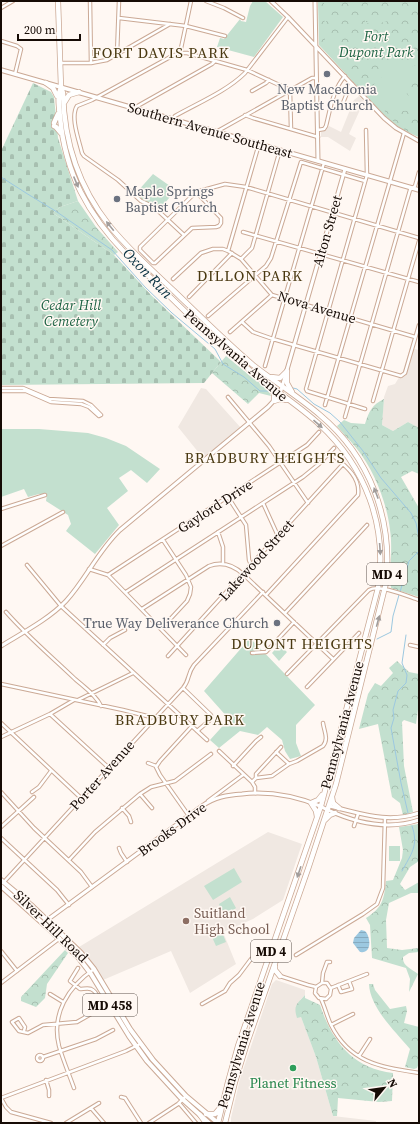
<svg xmlns="http://www.w3.org/2000/svg" width="420" height="1124" font-family="'Source Serif 4',serif">
	<defs>
		<pattern id="forest-crowns" width="20" height="18" patternUnits="userSpaceOnUse"><rect width="20" height="18" fill="#c3e0cf"/><path d="M2 6a3 3 0 1 1 6 0M12 15a3 3 0 1 1 6 0" fill="none" stroke="#a7bfb0"/></pattern>
		<pattern id="cemetery-stones" width="16" height="16" patternUnits="userSpaceOnUse"><rect width="16" height="16" fill="#c3e0cf"/><path d="M2 7V4a2 2 0 0 1 4 0v3zM10 15v-3a2 2 0 0 1 4 0v3z" fill="#a7bfb0"/></pattern>
		<pattern id="water-rules" width="6" height="5" patternUnits="userSpaceOnUse"><rect width="6" height="5" fill="#9cc8e0"/><path d="M0 2.5h6" fill="none" stroke="#86aabf"/></pattern>
	</defs>
	<rect width="100%" height="100%" fill="#fff8f3"/>
	<path fill="#f0e8e2" d="M359 96 364 101 349 134 356 138 350 151 328 137H321V132L326 130 329 126 341 132 354 100Z
		M410 348 419 350V428L408 422 393 431 382 425 384 397 388 386 395 384 403 371Z
		M201 388 206 389 241 428 203 458 178 427Z
		M268 832 302 844 283 900 253 919 223 932 236 964 190 993 171 951 103 980 79 947Z
		M276 980 305 990V995L300 1000 301 1017 316 1057 333 1116 376 1121V1123H231V1118L240 1079 272 984Z"/>
	<path fill="#c3e0cf" d="M253 1H265L283 17 254 57 217 47 220 38 224 39 240 19 241 21 246 22 250 6Z
		M318 1H419V137L395 125 383 114 319 45Z
		M153 174 170 186 174 192 160 209 140 198 136 193Z
		M1 429H39L88 433 106 438 126 446 160 469 147 483 131 470 119 478 128 491 107 508 119 525 95 554 66 531 71 524 68 515 46 501 47 494H39L28 497 24 489 1 497Z
		M250 638 315 705 296 725V743L301 756 290 759 285 751 282 740 267 727 258 735 240 731 219 748 210 740 229 719 204 691Z
		M279 645 287 652 279 661 272 653Z
		M389 846H400V861H389Z
		M234 868 242 882 213 900 204 886Z
		M230 897 236 908 231 912C224 913 221 910 219 904Z
		M222 932 226 942 216 946 212 937Z"/>
	<path fill="url(#forest-crowns)" d="M318 1H324L325 40 320 44 319 43 320 23Z
		M331 1H369L365 12V23L376 24 388 21 399 24 403 21 402 1H419V55L415 58 416 65 408 68V64L403 65 393 61H389L388 68 382 70 381 79 374 84V88L377 87 379 89 376 93 377 95 373 98 371 97 351 79 345 66 343 50 335 44 330 46 329 44 331 41C325 31 324 15 331 6L329 3Z
		M371 1H400V22L388 18 377 22H366V14Z
		M412 78H419V101H415L410 99 406 92 409 89 406 91 405 90 406 87 410 86 408 82Z
		M384 106 404 111 419 108V137C411 134 402 129 396 124 391 119 390 114 385 112Z
		M78 201 96 227 118 252 114 255 53 213 60 207Z
		M226 356 249 375 268 389 271 396 259 393 248 404 212 373Z
		M384 399 382 425 393 431 408 422 419 428V474L412 471 401 477 419 508V597L391 588C389 569 393 549 390 530 387 503 374 470 357 449 351 441 343 434 337 426L344 420 351 423 365 424C369 411 372 405 384 399Z
		M397 661 409 672 419 674V702L416 724 404 720 402 722 404 766 413 812 403 815 400 803 392 797 378 724 359 729 368 694 375 683 381 686 393 673 389 668Z
		M419 824V861L410 867 400 884 405 890 419 882V893H411L389 903 386 920 387 948 402 950 419 948V952L409 953 403 957C402 966 412 969 418 974L409 992 410 979 406 968 372 958 370 925 366 918C382 908 384 900 386 881L393 880 402 858 403 850 399 827Z
		M65 950 68 953 47 984 45 998 36 1007 21 1001V997Z
		M369 984H373L375 990 390 1009 406 1006 407 1011 404 1023 419 1027V1063L417 1068 414 1069 405 1067 410 1049C395 1031 370 1008 369 984Z
		M305 995V998L320 1005C332 1041 352 1068 393 1073L392 1101 379 1102 338 1098 337 1116H333L316 1057 301 1017 297 1018C293 1005 297 1004 305 995Z"/>
	<path fill="url(#cemetery-stones)" d="M33 83 51 92 54 97 58 138 78 201 60 207 53 213 114 255 151 295 221 362 204 383 1 385V151Z"/>
	<path fill="url(#water-rules)" d="M361 930 365 931C371 937 372 954 360 952L353 943 354 938Z"/>
	<g fill="none" stroke-linecap="round" stroke-linejoin="round">
		<path stroke="#9cc8e0" stroke-width="1" d="M1 177 26 193 57 212 112 250 145 287 172 313 215 349 223 364 244 377 260 391H270
			M293 388 297 389 314 404 330 413 340 422 363 451 381 478 411 513 416 523 419 538
			M400 592 409 561 419 551
			M406 635 402 663 407 675 406 683 398 691 393 710 394 718 391 728 401 783 408 813
			M377 639 391 632 393 616 399 595
			M402 871C411 854 419 846 412 826"/>
		<defs>
			<path id="minor" d="M90 1 91 63
				M206 1 224 8 243 18
				M1 8 13 1
				M119 18 186 26 225 36
				M1 41 17 46 21 49 15 74
				M180 53 191 1
				M117 54 119 1
				M60 63H91L107 60 170 24
				M252 91 266 83 269 80
				M343 103 349 88 352 84
				M134 108 212 64 215 61
				M245 115 253 118 318 137
				M173 119 175 116C198 103 227 91 245 73L288 17
				M318 130 324 129 326 126C330 110 333 89 345 76
				M216 132 312 78H316
				M196 192 221 218V223L219 226 216 227 192 228 155 263H153L140 250V247L196 192 225 184 246 187 419 238
				M243 232 419 282
				M184 235 154 207 141 201 118 180 84 156 82 153C79 140 70 117 77 106L92 100 172 56 180 53H187L247 70 290 90 291 129
				M228 251 259 144
				M241 259 252 248 280 150
				M173 279 201 253 213 249H223L228 251 241 259 272 295 415 337
				M189 297 232 253
				M208 316 266 266 271 258 301 162 365 181
				M242 322 253 332 273 339 401 376 405 373 419 325
				M230 332 272 295
				M265 366 324 163
				M1 388H23L49 399 83 401 91 405 101 415 99 416 89 407 81 404 51 402 26 391H1
				M228 397 269 446 308 503
				M373 401 419 241
				M325 405 404 133
				M365 409 307 391 306 389 367 175 366 130
				M345 417 410 190 415 186 419 172
				M228 497 246 525 249 560 251 565
				M263 503 278 536
				M1 509 45 495
				M218 532 223 547V564
				M1 546 63 512
				M27 565 61 606 207 740
				M89 569 108 575 111 578 186 655
				M108 575 307 445 319 432
				M126 592 303 477 319 464 334 448
				M266 595 358 495C361 476 343 464 330 453
				M142 609 209 566C222 561 233 565 243 574L333 659
				M6 612C28 637 51 656 75 679 84 687 96 695 101 706
				M285 613 367 525
				M161 629 187 601 190 594 191 587 186 575 163 540
				M103 645 110 638 125 630
				M410 645 419 647
				M252 653 266 652 294 622
				M168 656 343 464
				M287 674 369 590C380 584 407 596 419 600
				M1 684 123 710 155 718
				M307 687 359 633
				M183 688 211 715 209 721 197 731
				M78 700 133 673
				M50 714 109 768
				M1 723 81 798
				M1 737 50 714 74 700
				M219 751 252 782 255 787V793
				M276 752 289 764
				M148 763 156 766
				M233 766 256 741 261 737
				M256 778 272 776 289 764 297 761 323 746C329 739 324 731 323 723
				M252 782 256 778V774L281 747
				M1 792 34 828 81 872 92 887
				M32 792 39 787 51 771
				M140 794 152 808
				M208 801 243 775
				M122 808 129 816 131 822
				M189 816 160 775 156 767 160 761 192 726
				M354 826 358 814
				M1 827 34 797
				M1 838 57 890 69 905
				M119 848 121 853 127 862
				M69 860 95 832 140 794 151 787 175 781 211 754
				M3 883 183 688C190 680 187 674 194 665L263 592
				M1 951 17 971
				M296 955 363 914 377 904 383 888 385 818
				M280 976 308 985 316 987
				M1 983 60 938
				M322 983 316 987 315 993 319 998 326 999
				M322 983H327L331 989 330 995 326 999
				M322 983 323 973 327 962H330
				M338 985 341 992 352 989 349 981
				M331 988 367 974
				M50 994 63 1002
				M321 999C325 1007 327 1017 331 1025 350 1063 381 1067 419 1073
				M202 1004 225 991 230 983 239 975 251 959 261 952
				M331 1025 353 1014
				M24 1031 25 1027 19 1018 12 1022 19 1031 28 1033 43 1025 77 1022 98 1010C101 1004 98 992 91 989 88 988 83 989 80 989L70 981 78 968
				M37 1058a3 3 0 1 1 6 0a3 3 0 1 1-6 0Z
				M359 1056 370 1039
				M43 1057 96 1039 113 1030
				M46 1080 49 1090V1096
				M74 1088C69 1074 63 1060 59 1046 51 1014 68 987 94 969
				M121 1097 125 1098 141 1123
				M1 1098 126 1051 140 1044
				M1 1098 6 1107 11 1112 51 1123
				M179 1103 196 1123
				M91 1108 104 1123
				M66 1123 99 1103
				M149 1123 178 1104 186 1096"/>
			<path id="tertiary" d="M271 1 288 17 384 118 396 128 419 141
				M315 1 318 161
				M1 646C22 633 49 619 66 601 86 579 98 551 120 530L268 407 280 394 345 169
				M329 806C361 813 386 824 419 813
				M43 923 202 806C215 797 227 795 242 794 268 791 295 796 320 806 322 807 325 809 328 810 356 823 389 830 419 820"/>
			<path id="secondary" d="M1 70 419 190"/>
			<path id="primary" d="M1 880 31 905 81 953 94 969 130 1029 153 1060 186 1096 218 1123
				M1 886 49 929 78 957 91 974 129 1036 147 1061 180 1097 209 1123"/>
			<path id="trunk" d="M58 1 61 87 63 93C64 141 79 187 109 225 128 249 152 270 174 291 200 316 226 342 253 365 275 382 299 397 320 415 370 457 393 519 386 583L336 784 308 869 246 1046 235 1082 225 1123
				M46 83 53 88 57 96
				M61 87C57 96 59 107 60 117 65 173 88 215 127 255 165 291 201 329 241 363 266 385 295 402 319 424 365 466 388 526 378 588L321 806 238 1046 228 1082 218 1123
				M64 103 69 95 79 92
				M54 123 58 114
				M54 126 56 127 61 133
				M287 371V383L292 392
				M271 377 280 378 287 371
				M271 388 274 394V401L280 399 287 400
				M332 797 333 803 339 808
				M317 817 316 811 311 803 318 800 322 795
				M325 820 330 815 335 813
				M275 966V970L280 976
				M206 1114H215L220 1108
				M200 1115 206 1123"/>
		</defs>
		<use href="#minor" stroke="#cba995" stroke-width="4.5"/>
		<use href="#tertiary" stroke="#cba995" stroke-width="5"/>
		<use href="#secondary" stroke="#cba995" stroke-width="5.5"/>
		<use href="#primary" stroke="#cba995" stroke-width="6"/>
		<use href="#trunk" stroke="#cba995" stroke-width="6"/>
		<use href="#minor" stroke="#fff" stroke-width="2.5"/>
		<use href="#tertiary" stroke="#fff" stroke-width="3"/>
		<use href="#secondary" stroke="#fff" stroke-width="3.5"/>
		<use href="#primary" stroke="#fff" stroke-width="4"/>
		<use href="#trunk" stroke="#fff" stroke-width="4.5"/>
	</g>
	<defs><path id="oneway-solid" d="M-6-.8H1V-3.2L6.5 0L1 3.2V.8H-6Z"/></defs>
	<g fill="#a29d9b">
		<use href="#oneway-solid" transform="translate(76 182) rotate(67)"/>
		<use href="#oneway-solid" transform="translate(110 226) rotate(-129)"/>
		<use href="#oneway-solid" transform="translate(318 424) rotate(41)"/>
		<use href="#oneway-solid" transform="translate(376 493) rotate(-111)"/>
		<use href="#oneway-solid" transform="translate(380 549) rotate(86)"/>
		<use href="#oneway-solid" transform="translate(378 621) rotate(-75)"/>
		<use href="#oneway-solid" transform="translate(299 872) rotate(109)"/>
	</g>
	<g fill="#6b7280" stroke="#fff8f3" stroke-width="1.5">
		<circle cx="327" cy="74" r="4"/>
		<circle cx="117" cy="199" r="4"/>
		<circle cx="277" cy="623" r="4"/>
	</g>
	<circle fill="#8d6e63" stroke="#fff8f3" stroke-width="1.5" cx="186" cy="921" r="4"/>
	<circle fill="#2e9e5b" stroke="#fff8f3" stroke-width="1.5" cx="293" cy="1068" r="4"/>
	<g text-anchor="middle" dominant-baseline="central" stroke-width="3" stroke-linejoin="round" paint-order="stroke">
		<g fill="#fff8f3" stroke="#5c524c" stroke-width="1">
			<rect x="367" y="563" width="40" height="22" rx="3"/>
			<rect x="251" y="940" width="40" height="22" rx="3"/>
			<rect x="83" y="994" width="54" height="22" rx="3"/>
		</g>
		<g font-size="13" font-weight="bold" fill="#160b05">
			<text x="387" y="574">MD 4</text>
			<text x="271" y="951">MD 4</text>
			<text x="110" y="1005">MD 458</text>
		</g>
		<g font-size="14" font-style="italic" fill="#1b6242" stroke="#fff8f3">
			<text x="376" y="36">Fort<tspan x="376" dy="16">Dupont Park</tspan></text>
			<text x="71" y="305">Cedar Hill<tspan x="71" dy="16">Cemetery</tspan></text>
		</g>
		<g font-size="14" fill="#5b616d" stroke="#fff8f3">
			<text x="327" y="89">New Macedonia<tspan x="327" dy="16">Baptist Church</tspan></text>
			<text x="125" y="191" text-anchor="start">Maple Springs<tspan x="125" dy="16">Baptist Church</tspan></text>
			<text x="269" y="623" text-anchor="end">True Way Deliverance Church</text>
		</g>
		<g font-size="14" fill="#160b05" stroke="#fff8f3">
			<text transform="translate(210 130) rotate(16)">Southern Avenue Southeast</text>
			<text transform="translate(327 231) rotate(-74)">Alton Street</text>
			<text transform="translate(317 307) rotate(17)">Nova Avenue</text>
			<text transform="translate(236 355) rotate(41)">Pennsylvania Avenue</text>
			<text transform="translate(215 506) rotate(-33)">Gaylord Drive</text>
			<text transform="translate(256 560) rotate(-48)">Lakewood Street</text>
			<text transform="translate(342 725) rotate(-75)">Pennsylvania Avenue</text>
			<text transform="translate(102 775) rotate(-48)">Porter Avenue</text>
			<text transform="translate(172 829) rotate(-36)">Brooks Drive</text>
			<text transform="translate(51 926) rotate(44)">Silver Hill Road</text>
			<text transform="translate(241 1045) rotate(-73)">Pennsylvania Avenue</text>
		</g>
		<g font-size="14" fill="#785e54" stroke="#fff8f3" text-anchor="start">
			<text x="194" y="913">Suitland<tspan x="194" dy="16">High School</tspan></text>
		</g>
		<g font-size="14" fill="#27864d" stroke="#fff8f3">
			<text x="293" y="1083">Planet Fitness</text>
		</g>
		<g font-size="15" letter-spacing="1" fill="#493810" stroke="#fff8f3">
			<text x="161" y="52">FORT DAVIS PARK</text>
			<text x="250" y="275">DILLON PARK</text>
			<text x="265" y="457">BRADBURY HEIGHTS</text>
			<text x="302" y="643">DUPONT HEIGHTS</text>
			<text x="180" y="719">BRADBURY PARK</text>
		</g>
		<g font-size="15" font-style="italic" fill="#072f40" stroke="#fff8f3">
			<text transform="translate(148 273) rotate(46)">Oxon Run</text>
		</g>
	</g>
	<rect width="420" height="1124" fill="none" stroke="#160b05" stroke-width="4"/>
	<g transform="translate(384 1088) rotate(61)" stroke="#fff8f3" stroke-width="3" paint-order="stroke">
	<path d="M0-3L7 15L0 10L-7 15Z" fill="#160b05"/>
	<text y="-6" font-size="11" font-weight="bold" text-anchor="middle" fill="#160b05">N</text>
	</g>
	<path d="M18 34v6h62v-6" fill="none" stroke="#160b05" stroke-width="2"/>
	<text x="24" y="34" font-size="12" fill="#160b05" stroke="#fff8f3" stroke-width="3" paint-order="stroke">200 m</text>
</svg>
